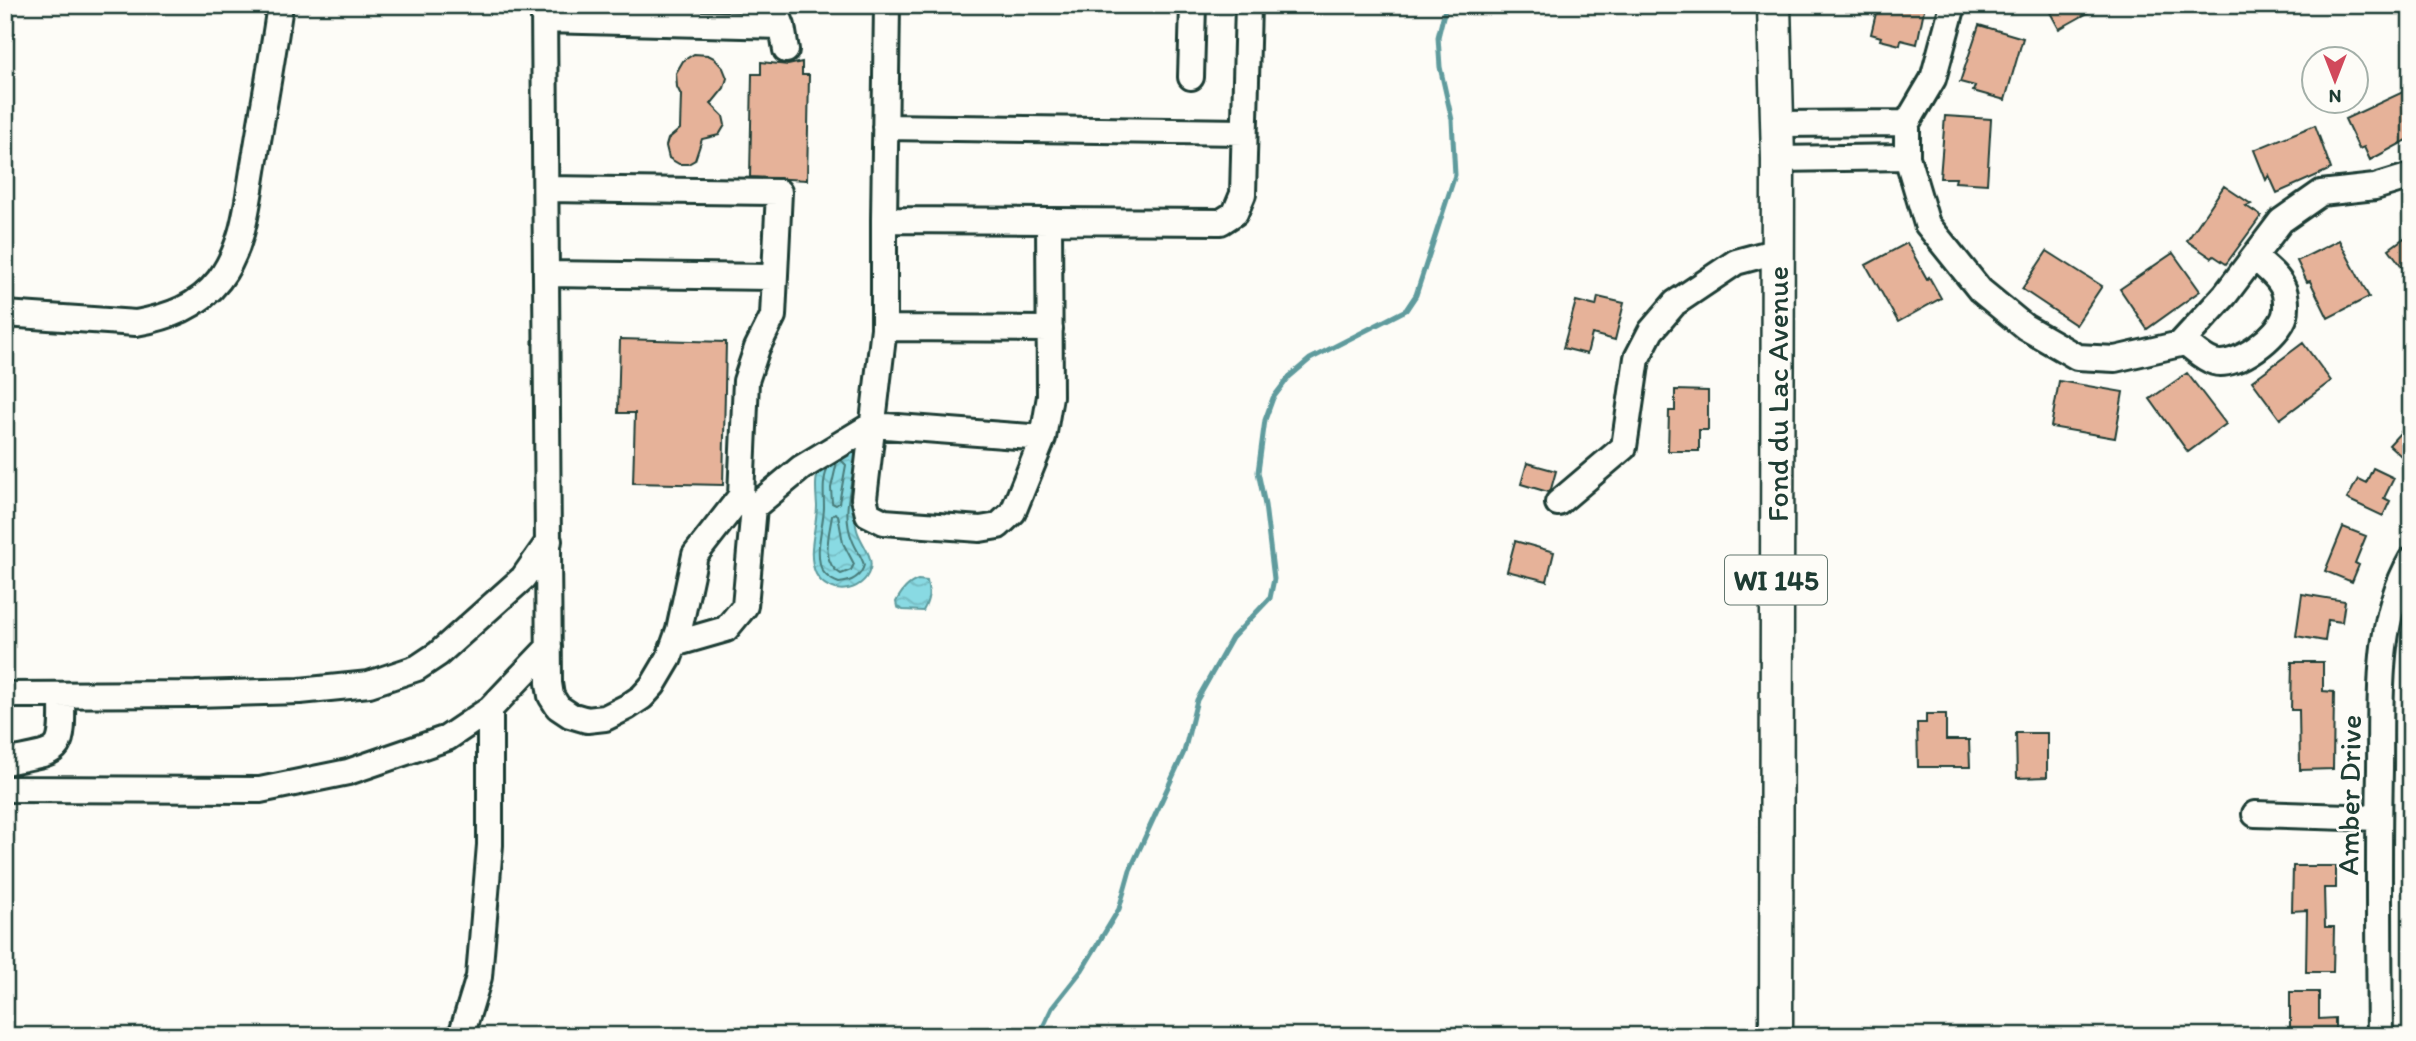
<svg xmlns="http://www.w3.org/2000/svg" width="2416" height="1041" font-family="Itim,sans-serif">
	<defs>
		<pattern id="water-waves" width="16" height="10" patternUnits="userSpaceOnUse" patternTransform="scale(1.75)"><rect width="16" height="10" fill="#89dae3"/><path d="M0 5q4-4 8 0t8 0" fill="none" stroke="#76bcc3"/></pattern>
	</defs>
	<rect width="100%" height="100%" fill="#fdfcf7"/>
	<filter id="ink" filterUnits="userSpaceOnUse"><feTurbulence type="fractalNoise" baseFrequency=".0143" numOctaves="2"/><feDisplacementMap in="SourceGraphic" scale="14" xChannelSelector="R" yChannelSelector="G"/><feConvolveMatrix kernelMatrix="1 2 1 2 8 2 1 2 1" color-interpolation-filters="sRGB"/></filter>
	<g filter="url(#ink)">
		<path fill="url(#water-waves)" stroke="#5f9b9d" stroke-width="2" d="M845 444 858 450C857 473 851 509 857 530 860 542 874 556 870 569 863 594 828 597 816 574 806 553 817 528 817 506 816 491 814 478 821 464 824 456 838 449 845 444Z
			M918 580 927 581C930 593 929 600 923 611L903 610 897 607 896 602C901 592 908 583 918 580Z"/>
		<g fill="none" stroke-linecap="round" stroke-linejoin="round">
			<path stroke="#497c7a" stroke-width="2" d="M837 462 831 488 832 503 836 505 839 503 846 465 841 460
				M827 469C822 485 824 492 824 508 823 527 816 546 820 564 822 574 831 580 839 583 851 582 861 577 864 565 861 555 855 548 852 539 844 520 848 498 852 478
				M835 513 838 515 843 543 854 564 851 570 841 574C820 563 829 535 832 516Z"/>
			<path stroke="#5f9b9d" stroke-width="5" d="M1043 1036V1027L1052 1008 1082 970 1119 909 1130 870 1184 752 1197 700 1232 638 1270 598 1274 579 1265 505 1258 472 1265 420 1273 398 1289 377 1310 359 1406 310 1416 295 1455 175 1452 120 1440 67 1438 37 1446 5"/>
		</g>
		<path fill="#e6b299" stroke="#1f3d34" stroke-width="2" d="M1878 5H1925L1917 44 1901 40 1900 45 1880 40 1881 37 1871 34Z
			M2046 5H2102L2059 29Z
			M1979 25 2023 38 2005 100 1973 91 1975 86 1960 82Z
			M694 54 708 55 714 58 723 68 727 78 724 88 711 104 723 116 725 125 719 135 702 139 695 160 688 164H679L669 158 666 146 668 139 680 129 681 95 677 87 676 73 683 61Z
			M761 62 788 65 802 62V75H809L807 180 750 177 752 74H761Z
			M2405 91 2411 103V138L2370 160 2364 147 2359 149 2345 119Z
			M1945 116 1991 119 1987 184 1955 182 1956 178H1940Z
			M2315 125 2331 169 2277 193 2269 175 2266 180 2254 150Z
			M2224 186 2251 204 2246 206 2261 216 2226 264 2214 256 2212 258 2187 241Z
			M2411 233V279L2389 249Z
			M2339 240 2369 297 2328 318 2310 281 2307 282 2297 261Z
			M1907 243 1927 279 1929 277 1941 298 1898 322 1866 265Z
			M2047 251 2102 286 2076 325 2022 289Z
			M2173 253 2200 291 2147 329 2120 289Z
			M1598 297 1624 303 1615 340 1592 334 1587 354 1563 348 1576 301 1596 306Z
			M620 339 726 342 723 485 633 483 635 413H618Z
			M2303 343 2331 381 2280 419 2252 381Z
			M2187 373 2226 424 2188 452 2150 399Z
			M2059 381 2123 392 2115 438 2051 427Z
			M1675 390 1708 391V430H1699V451H1668L1669 411H1675Z
			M2411 421V465L2389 445Z
			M1527 463 1556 471 1551 489 1548 492 1521 484Z
			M2373 468 2394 478 2384 498 2390 501 2383 516 2347 499 2358 479 2366 483Z
			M2343 527 2366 536 2355 563 2359 565 2352 582 2325 571Z
			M1515 541 1554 552 1547 581 1507 571Z
			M2302 594 2345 601 2342 622 2328 620 2325 641 2296 636Z
			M2292 662H2323V691L2334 692 2333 769 2300 770 2299 710H2291Z
			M1926 714H1946V740H1969L1970 767H1918L1917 723H1926Z
			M2016 733H2047V777L2017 778Z
			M2293 866H2336V888H2324L2325 927H2334L2333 972H2306L2307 910 2292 911Z
			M2290 992H2319V1019L2335 1018V1036H2290Z"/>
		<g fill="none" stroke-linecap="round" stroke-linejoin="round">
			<defs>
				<path id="minor" d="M544 5 549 683 551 696 558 707 570 715 587 720 605 718 627 707 642 697 653 685 669 658 679 630 695 555 741 496 746 381 757 348 773 316 779 192 546 189
					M774 5 782 26 786 50
					M887 5 884 220 1221 222 1235 213 1243 194 1248 5
					M1953 5 1933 79 1907 123V157L1927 224 1980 290 2025 327 2077 357 2115 359 2180 344 2225 295 2281 221 2321 193 2375 187 2411 176
					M544 20 782 26
					M1191 77 1193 5
					M1777 124 1907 123
					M885 127 1244 132
					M1778 159 1907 157
					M884 220V328L864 498 868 514 884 522 980 529 998 526 1013 512 1043 438 1050 396 1049 221
					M547 274 774 277
					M5 314 136 323C169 317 198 307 219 280 246 245 248 195 256 153 264 104 273 55 280 5
					M884 328 1050 329
					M2183 341C2192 347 2203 359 2214 362 2236 369 2280 335 2285 315 2287 308 2286 294 2283 288 2278 276 2264 266 2254 257
					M1558 503 1624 447 1637 358 1651 331 1675 303 1736 262 1777 251
					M674 644 726 629 745 606 754 507 801 468 872 425 1043 438
					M5 695 195 694 300 691 369 684 417 668 438 654 523 578 549 541
					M5 762C61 750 63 758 62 697
					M5 789 260 790 348 772 447 738 490 709 549 647
					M2255 814 2379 818
					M461 1036 479 977 490 845V709
					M2380 1036C2379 947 2378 858 2380 769 2381 699 2375 623 2411 560"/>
				<path id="major" d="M1774 5 1778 159 1776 1036"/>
			</defs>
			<use href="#minor" stroke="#1f3d34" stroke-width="30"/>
			<use href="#major" stroke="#1f3d34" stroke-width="37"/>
			<use href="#minor" stroke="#fdfcf7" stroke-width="24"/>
			<use href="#major" stroke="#fdfcf7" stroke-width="32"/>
		</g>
	</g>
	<g text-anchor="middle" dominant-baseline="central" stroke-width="5" stroke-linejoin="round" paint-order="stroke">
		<rect fill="#fdfcf7" stroke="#62766e" stroke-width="2" x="1725" y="555.5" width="102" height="49" rx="5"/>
		<g font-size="28" font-weight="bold" fill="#1f3d34">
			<text x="1776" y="580">WI 145</text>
		</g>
		<g font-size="30" fill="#1f3d34" stroke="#fdfcf7">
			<text transform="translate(1777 394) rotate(-90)">Fond du Lac Avenue</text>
			<text transform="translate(2349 795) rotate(-89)">Amber Drive</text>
		</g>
	</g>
	<rect width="2416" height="1041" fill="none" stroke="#fdfcf7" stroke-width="28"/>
	<rect x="14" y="14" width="2388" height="1013" fill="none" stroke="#1f3d34" stroke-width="2.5" filter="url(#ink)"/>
	<g transform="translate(2335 80) rotate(180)"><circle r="33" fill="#fdfcf7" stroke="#a4b0a9" stroke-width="2"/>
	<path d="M0-5L12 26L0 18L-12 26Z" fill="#d1495b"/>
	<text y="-10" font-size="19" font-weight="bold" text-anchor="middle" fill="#1f3d34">N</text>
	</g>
</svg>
